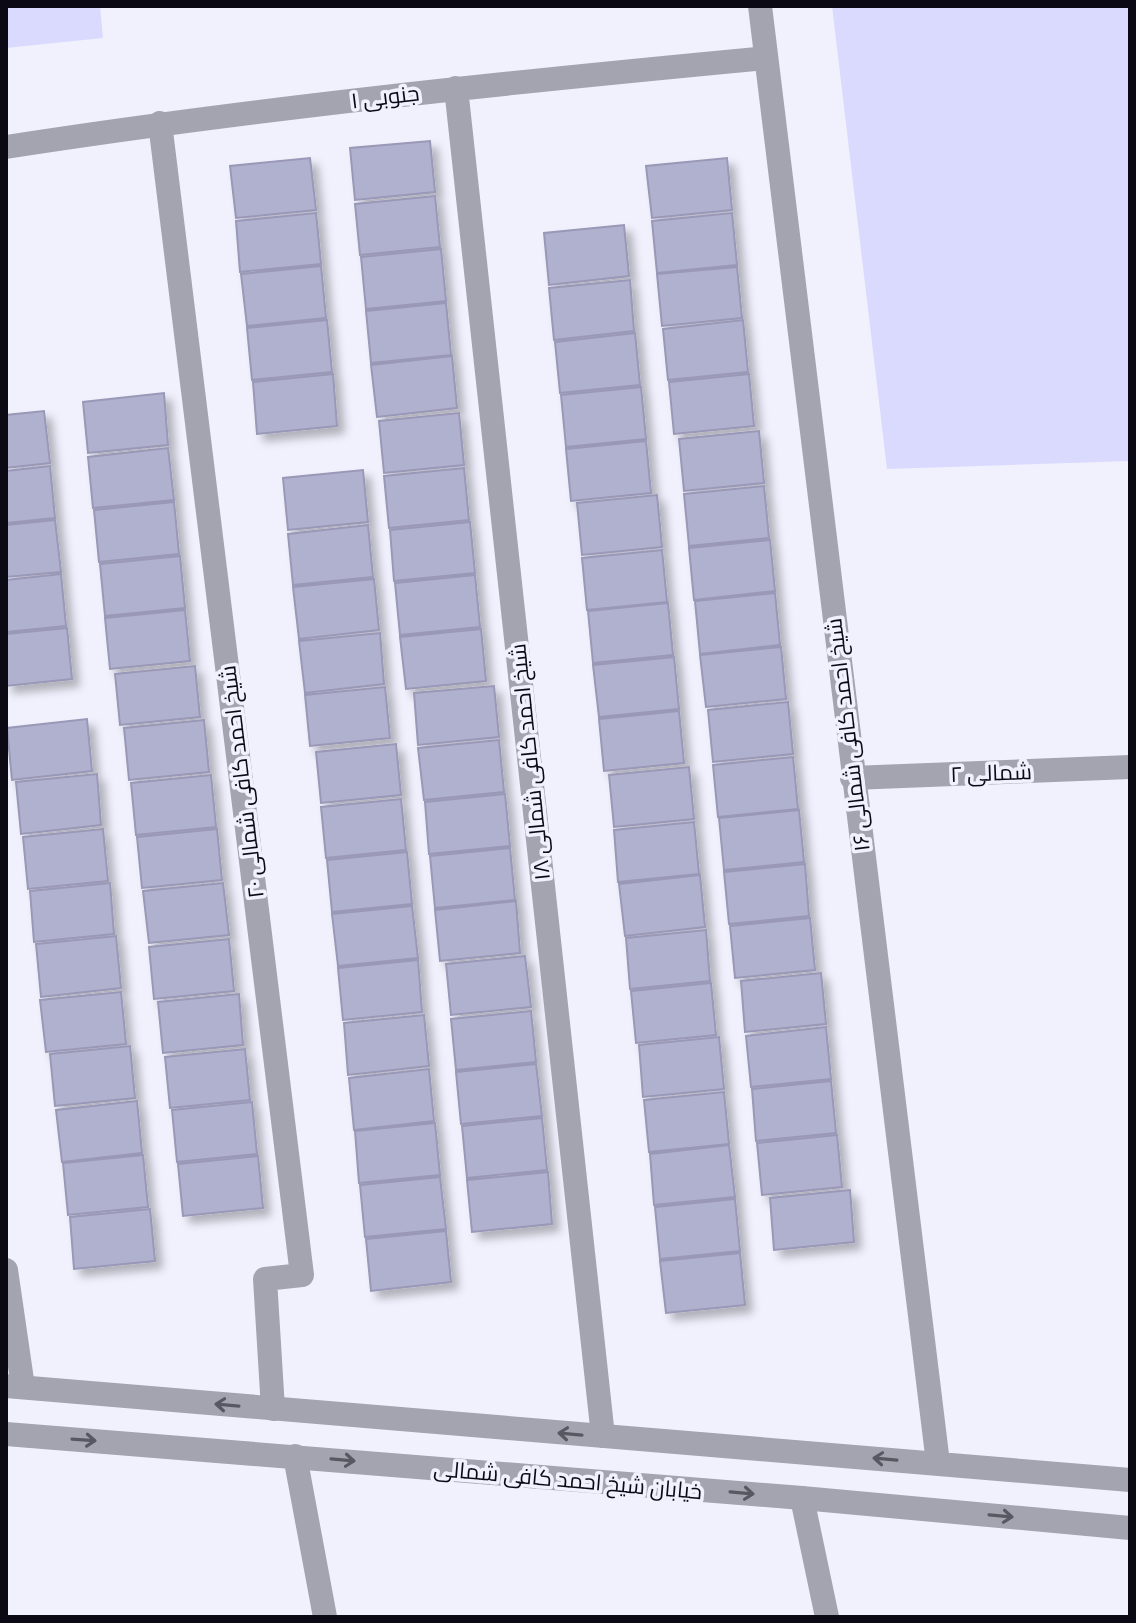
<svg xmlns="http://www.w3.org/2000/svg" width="1136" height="1623" font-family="'IBM Plex Serif',Cairo,serif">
	<defs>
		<filter id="shadow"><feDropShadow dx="7" dy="7" stdDeviation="4" flood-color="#0004"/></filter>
	</defs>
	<rect width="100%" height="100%" fill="#f1f1fe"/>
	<path fill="#dadafe" d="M6 6H100L103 38 6 48Z
		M832 6H1130V461L887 469Z"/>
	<path fill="#b0b0cf" stroke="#9998b6" stroke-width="2" filter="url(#shadow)" d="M430 141 435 192 355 200 350 148Z
		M310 158 316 210 236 218 230 166Z
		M727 158 732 210 652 218 646 166Z
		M435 196 440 247 360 255 355 204Z
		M316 213 321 264 240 272 236 221Z
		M732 213 737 265 657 273 652 221Z
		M624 225 629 276 549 285 544 233Z
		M441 249 446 301 366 309 361 257Z
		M321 266 326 318 247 326 241 274Z
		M737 267 742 318 662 326 657 274Z
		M630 280 634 331 554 340 549 288Z
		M446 303 451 355 371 363 366 311Z
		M327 320 332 372 252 380 247 328Z
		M743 320 748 372 668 380 663 329Z
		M635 333 640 385 560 393 555 342Z
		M452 356 457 408 377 417 371 365Z
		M333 374 337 426 257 434 253 382Z
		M749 374 754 426 674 434 669 382Z
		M641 387 646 439 566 447 561 395Z
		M164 393 168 445 88 453 83 402Z
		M44 411 50 463 6 468V415Z
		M459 413 464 465 384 473 379 421Z
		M759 431 764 483 684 491 679 439Z
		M646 441 651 493 571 501 566 449Z
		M168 448 174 500 93 508 88 457Z
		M50 466 55 518 6 523V471Z
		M464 468 469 520 389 528 384 476Z
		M363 470 368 522 288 530 283 478Z
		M764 486 769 538 689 546 684 494Z
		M657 495 662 547 582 555 577 503Z
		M174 502 179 554 99 562 94 510Z
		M55 520 61 572 6 577V525Z
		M470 522 475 573 394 581 390 530Z
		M368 525 373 577 293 585 288 534Z
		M770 540 775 591 694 600 689 548Z
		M662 550 667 602 587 610 582 558Z
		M180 556 185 608 105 616 100 564Z
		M61 574 66 626 6 632V580Z
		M475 575 480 627 400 635 395 583Z
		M374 579 379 630 299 639 293 587Z
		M775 593 780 645 700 654 695 601Z
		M668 603 673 655 593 663 588 611Z
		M185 610 190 661 110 669 105 618Z
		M67 628 72 679 6 686V634Z
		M481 629 486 681 406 689 400 637Z
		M380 633 384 684 305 693 299 641Z
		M781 647 786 699 706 707 700 655Z
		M674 657 679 709 599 717 593 665Z
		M195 666 200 717 120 725 115 674Z
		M494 686 499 737 418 745 414 693Z
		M385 687 390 738 310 746 305 695Z
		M788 702 793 754 713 762 708 710Z
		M679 711 684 763 604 771 599 719Z
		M87 719 92 771 12 780 7 728Z
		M204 720 209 772 129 780 124 728Z
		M499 740 504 792 424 800 418 748Z
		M396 744 401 795 321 803 316 752Z
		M793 757 798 809 718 817 713 765Z
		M689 767 694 819 614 827 609 775Z
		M97 774 101 825 21 834 16 782Z
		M211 775 216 827 136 835 131 783Z
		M505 794 510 846 429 854 425 802Z
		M401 799 406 850 326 858 321 807Z
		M799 810 804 862 724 870 719 818Z
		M694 822 699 874 618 882 614 830Z
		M103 829 108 881 28 889 23 837Z
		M217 829 222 880 142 888 137 837Z
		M510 848 515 900 435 908 430 856Z
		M407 852 412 904 332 912 327 860Z
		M805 864 809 916 729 924 724 872Z
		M700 875 705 927 625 936 619 884Z
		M110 883 114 934 34 942 30 891Z
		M223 883 229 935 149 943 143 891Z
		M516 901 520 953 440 961 435 910Z
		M412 906 418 958 338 966 332 914Z
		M810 918 815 970 735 978 730 926Z
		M706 930 710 981 630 989 626 938Z
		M116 936 121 988 41 997 36 944Z
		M229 939 234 991 154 999 149 947Z
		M525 956 531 1007 451 1015 446 964Z
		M418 960 422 1012 343 1020 338 968Z
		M821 973 826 1024 745 1032 741 981Z
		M711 983 716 1035 636 1043 631 991Z
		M121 992 126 1044 46 1052 40 1000Z
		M239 994 243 1045 163 1053 158 1002Z
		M531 1011 536 1062 456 1070 451 1019Z
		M424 1015 429 1066 348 1075 344 1023Z
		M826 1027 831 1079 751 1087 746 1036Z
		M719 1037 724 1089 643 1097 639 1045Z
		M130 1046 135 1098 55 1106 50 1054Z
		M245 1049 250 1100 170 1108 165 1057Z
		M536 1064 542 1116 461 1124 456 1072Z
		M429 1069 434 1121 354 1130 349 1078Z
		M831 1081 836 1133 756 1141 752 1089Z
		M724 1092 729 1144 649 1152 644 1100Z
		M137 1101 142 1153 62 1162 56 1110Z
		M252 1102 257 1154 177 1162 172 1110Z
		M542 1118 547 1170 467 1178 462 1126Z
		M435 1123 440 1175 359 1183 355 1131Z
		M837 1135 842 1187 762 1195 757 1143Z
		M729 1145 735 1197 654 1205 650 1154Z
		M143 1155 148 1207 68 1215 63 1163Z
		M258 1156 263 1208 183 1216 178 1164Z
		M548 1172 552 1224 472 1232 467 1180Z
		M440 1177 446 1229 365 1237 360 1185Z
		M850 1190 854 1242 774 1250 770 1198Z
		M735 1199 740 1251 660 1259 655 1207Z
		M150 1209 155 1261 74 1269 70 1217Z
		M446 1231 451 1282 371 1291 366 1239Z
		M740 1253 745 1305 666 1313 660 1261Z"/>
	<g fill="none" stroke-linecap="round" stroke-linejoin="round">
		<path stroke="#a4a4b1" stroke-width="24" d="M456 88 603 1436
			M160 123 302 1275 265 1279 273 1409
			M6 147C258 108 512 82 766 58
			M852 778 1130 767
			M6 1270 23 1387
			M295 1456 325 1617
			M802 1498 827 1617"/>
		<path stroke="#a4a4b1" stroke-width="24" d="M760 6 938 1463
			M6 1386 1130 1480
			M6 1434 802 1498 1130 1528"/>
	</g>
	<defs><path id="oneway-shaft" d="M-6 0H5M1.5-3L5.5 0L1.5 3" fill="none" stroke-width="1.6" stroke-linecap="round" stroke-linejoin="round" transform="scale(2)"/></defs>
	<g stroke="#585762">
		<use href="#oneway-shaft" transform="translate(227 1405) rotate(-175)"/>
		<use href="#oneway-shaft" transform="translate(570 1434) rotate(-175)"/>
		<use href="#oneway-shaft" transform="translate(84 1440) rotate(4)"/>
		<use href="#oneway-shaft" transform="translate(885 1459) rotate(-175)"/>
		<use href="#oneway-shaft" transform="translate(343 1460) rotate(5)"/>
		<use href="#oneway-shaft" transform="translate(742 1493) rotate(5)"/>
		<use href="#oneway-shaft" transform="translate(1001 1516) rotate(5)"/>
	</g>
	<g text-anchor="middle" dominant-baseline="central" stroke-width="7" stroke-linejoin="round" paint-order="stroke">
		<g font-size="22" fill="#0b0a14" stroke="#f1f1fe">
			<text transform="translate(385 96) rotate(-7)">جنوبی ۱</text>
			<text transform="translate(847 735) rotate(-97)">شیخ احمد کافی شمالی ۱۶</text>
			<text transform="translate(529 762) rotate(-96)">شیخ احمد کافی شمالی ۱۸</text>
			<text transform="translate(991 772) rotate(-2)">۲ شمالی</text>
			<text transform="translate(241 782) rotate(-97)">شیخ احمد کافی شمالی ۲۰</text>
			<text transform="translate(568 1479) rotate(5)">خیابان شیخ احمد کافی شمالی</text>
		</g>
	</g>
	<rect width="1136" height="1623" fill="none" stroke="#0b0a14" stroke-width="16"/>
</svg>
